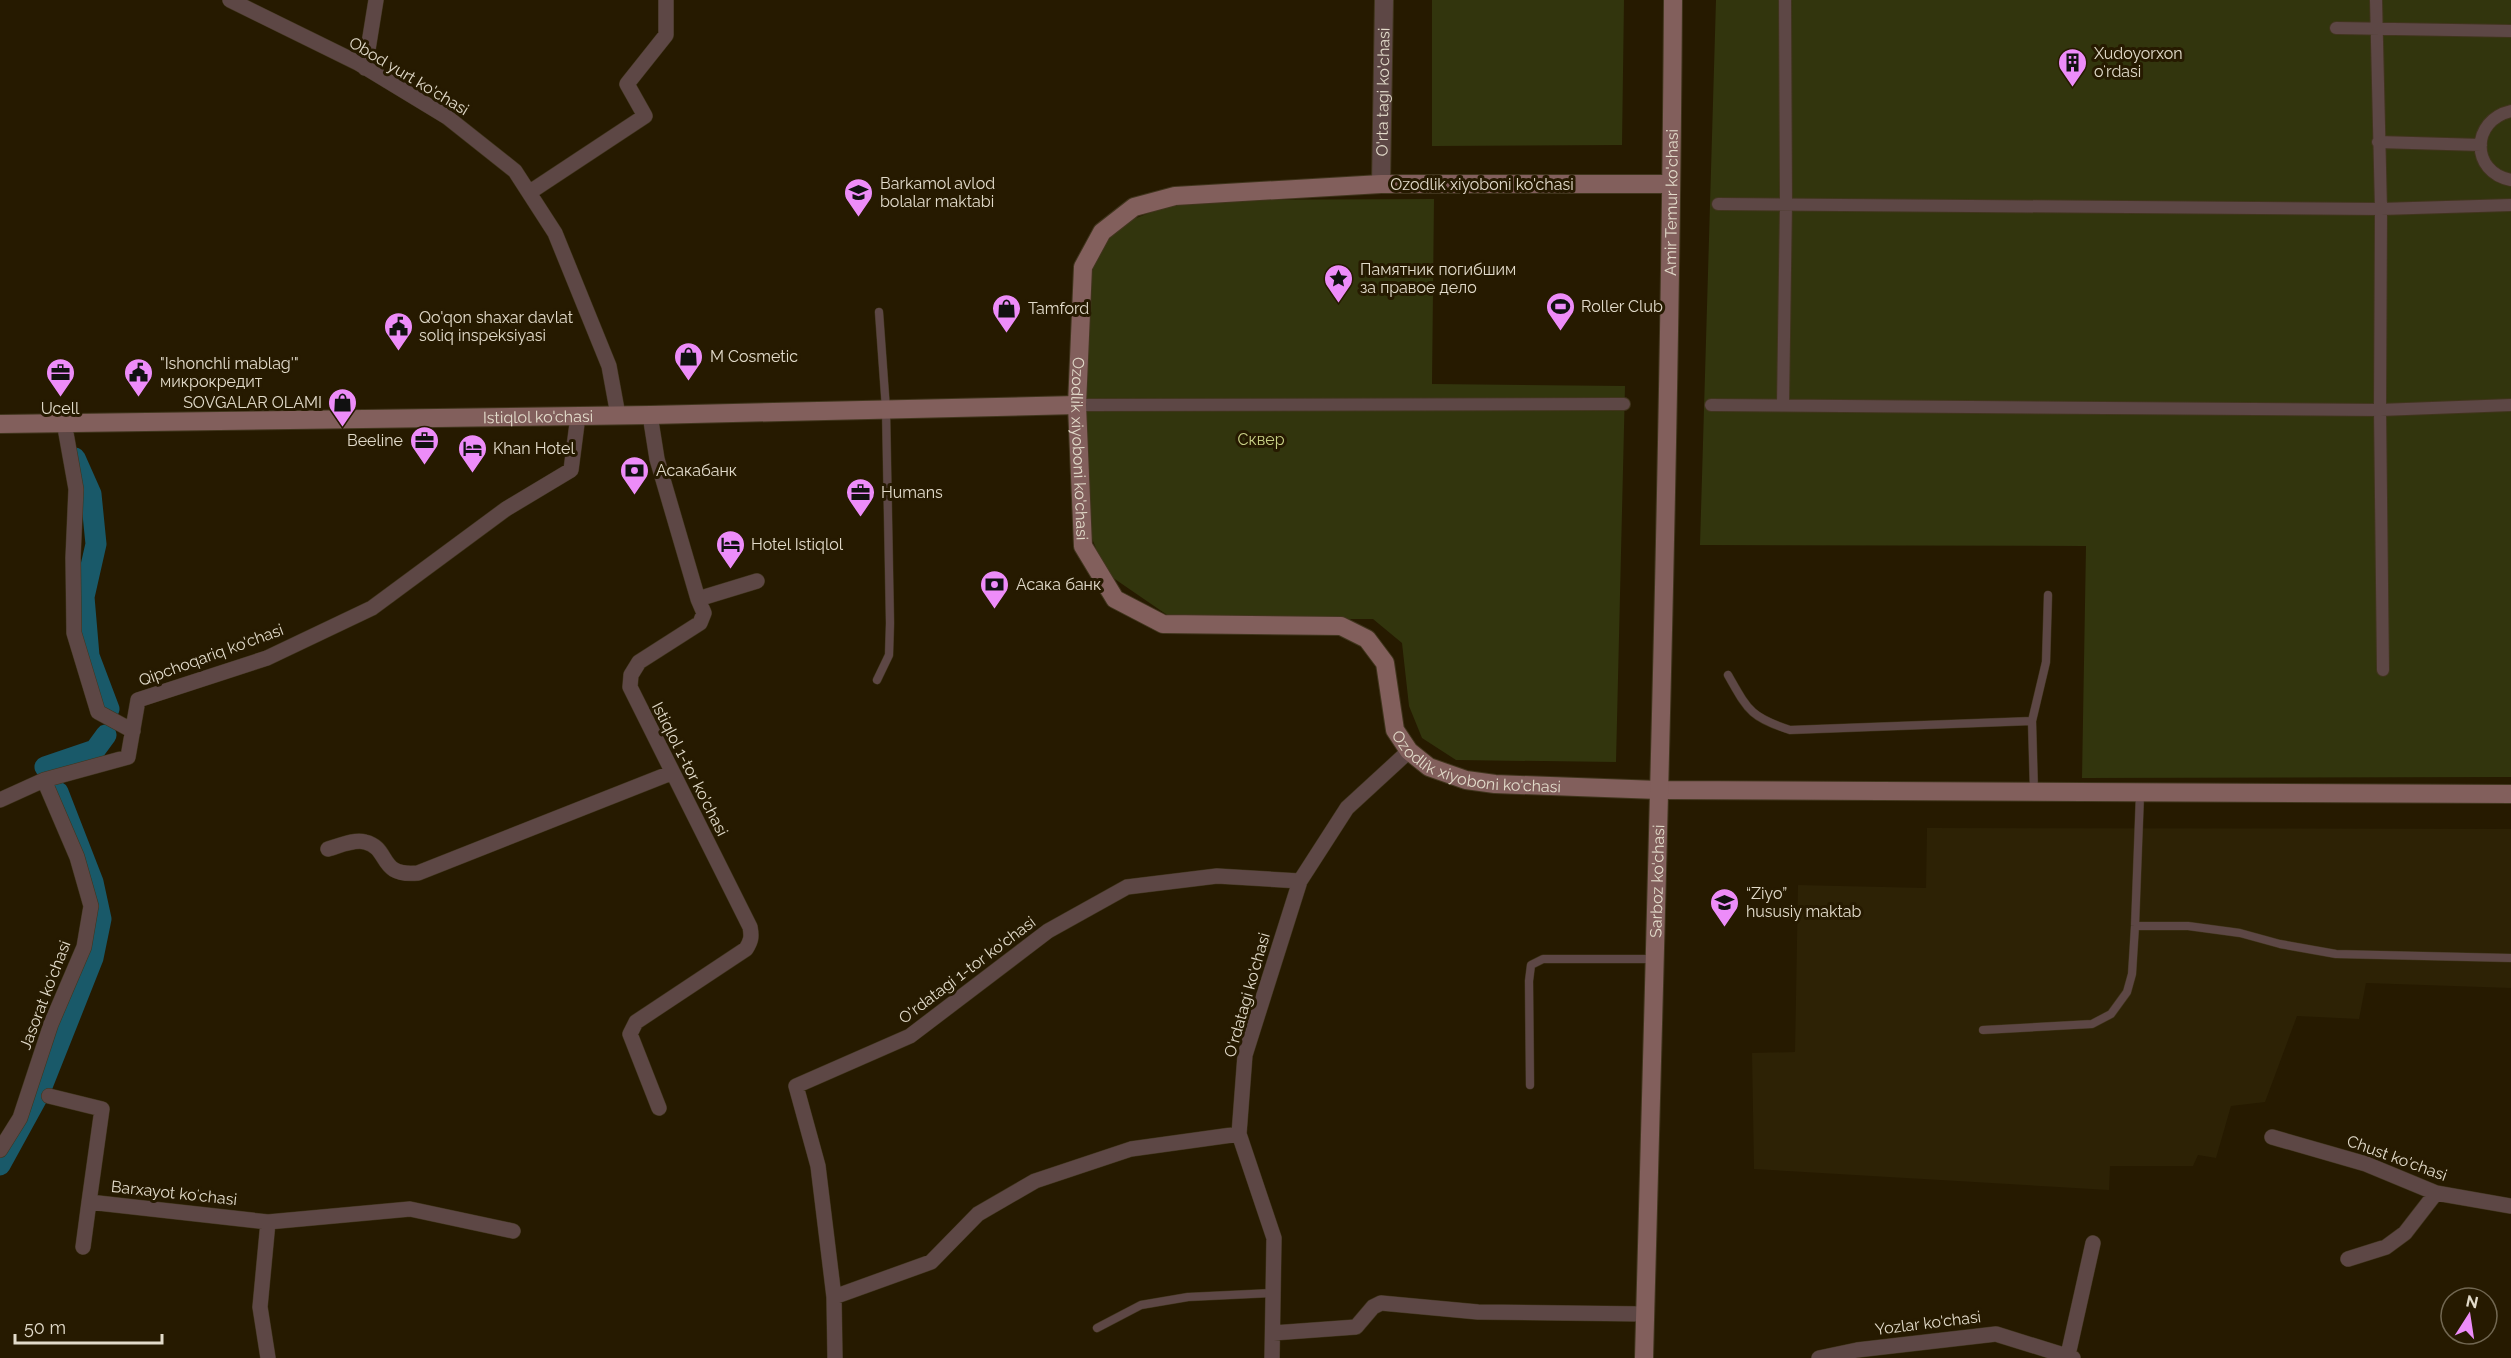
<svg xmlns="http://www.w3.org/2000/svg" width="2511" height="1358" font-family="Raleway,sans-serif">
	<rect width="100%" height="100%" fill="#261a00"/>
	<path fill="#2d2205" d="M1927 828 2511 829V988L2366 983 2359 1019 2297 1016 2265 1102 2231 1106 2216 1158 2198 1155 2193 1166H2110L2109 1190 1754 1169 1752 1053 1795 1052 1798 885 1926 888Z"/>
	<path fill="#32350d" d="M1432 0H1624L1622 145 1432 146Z
		M1716 0H2511V777L2082 778 2086 546 1700 545Z
		M1434 199 1432 384 1625 386 1616 762 1456 760 1422 738 1409 706 1402 643 1373 619H1173L1106 573 1078 504 1089 271 1116 226 1182 200Z"/>
	<g fill="none" stroke-linecap="round" stroke-linejoin="round">
		<path stroke="#195969" stroke-width="21" d="M75 458 91 494 96 544 84 597 89 656 109 709
			M45 767 95 750 106 735
			M0 1165 39 1094 93 958 101 919 93 882 58 792"/>
		<defs>
			<path id="service" d="M1728 675C1748 710 1750 717 1790 730L2032 721
				M877 680 889 655 890 623 886 409 879 312
				M2034 792 2032 721 2046 662 2048 595
				M2135 926H2188L2240 933 2280 944 2336 954 2511 958
				M1983 1030 2092 1024 2111 1014 2127 992 2132 974 2135 926 2140 794
				M1530 1085 1529 981 1531 965 1543 959H1654
				M1097 1328 1141 1305 1188 1297 1273 1293"/>
			<path id="pedestrian" d="M2376 0 2381 209 2380 410 2383 670
				M2336 28 2511 31
				M2511 111C2471 120 2470 172 2511 180
				M2378 142 2481 145
				M1718 204 2381 209 2511 205
				M1077 405 1624 404
				M1711 405 2380 410 2511 405
				M1783 405 1786 203 1785 0"/>
			<path id="minor" d="M230 0 358 63 447 117 515 171 555 233 609 366 618 415
				M365 68 376 0
				M530 192 645 116 627 84 666 35V0
				M650 415 657 459 698 599 704 613 700 623 639 662 631 675 630 687 750 927C752 937 751 941 746 949L636 1022 630 1034 659 1108
				M64 422 76 489 73 558 74 633 98 712 133 731
				M698 599 757 581
				M0 800 44 780 128 757 138 700 267 658 372 608 506 509 571 470 578 416
				M328 849C339 846 354 839 365 842 391 848 377 877 418 873L671 773
				M49 1096 102 1109 89 1202 268 1222 260 1307 268 1358
				M2272 1137 2366 1164 2436 1193 2511 1206
				M0 1150 20 1118 51 1024 84 947 91 906 77 857 44 780
				M268 1222 410 1209 513 1231
				M83 1247 89 1202
				M2348 1259 2386 1247 2405 1233 2436 1193
				M834 1297 931 1262 978 1214 1035 1181 1131 1149 1239 1134
				M1273 1333 1356 1327 1373 1307 1381 1303 1478 1312 1645 1314
				M2068 1355 2093 1243
				M835 1358 834 1297 818 1166 796 1086 910 1036 1048 931 1127 887 1217 876 1300 881
				M1272 1358 1274 1238 1239 1134 1245 1055 1300 881 1347 808 1409 751
				M1819 1358 1857 1350 1996 1334 2073 1358"/>
			<g id="tertiary">
				<path id="s1" d="M1381 184 1384 0"/>
			</g>
			<g id="secondary">
				<path id="s2" d="M1671 184H1381L1175 196 1134 207 1102 232 1083 267 1077 405 1083 546 1115 599 1163 624 1341 626 1367 639 1385 663 1395 730 1409 751 1429 767 1466 780 1495 784 1658 790 2511 794"/>
				<path id="s3" d="M0 424 650 415 1077 405"/>
				<path id="s4" d="M1644 1358C1656 905 1670 453 1673 0"/>
			</g>
		</defs>
		<use href="#service" stroke="#40351c" stroke-width="9"/>
		<use href="#pedestrian" stroke="#40351c" stroke-width="14"/>
		<use href="#minor" stroke="#40351c" stroke-width="16"/>
		<use href="#tertiary" stroke="#40351c" stroke-width="20"/>
		<use href="#secondary" stroke="#40351c" stroke-width="20"/>
		<use href="#service" stroke="#5d4745" stroke-width="8"/>
		<use href="#pedestrian" stroke="#5d4745" stroke-width="12"/>
		<use href="#minor" stroke="#5d4745" stroke-width="15"/>
		<use href="#tertiary" stroke="#5d4745" stroke-width="18"/>
		<use href="#secondary" stroke="#825f5c" stroke-width="18"/>
	</g>
	<defs>
		<symbol id="building-pin" viewBox="-11 -11 22 30"><path d="M0 17L-7.5 6A9.5 9.5 0 1 1 7.5 6Z" fill="#ed8cf9" stroke="#261a00"/><path d="M-4-6H4V6H1V3H-1V6H-4ZM-2.5-4.3h1.7v1.8h-1.7ZM.8-4.3h1.7v1.8H.8ZM-2.5-1h1.7V.8h-1.7ZM.8-1h1.7V.8H.8Z" fill="#111"/></symbol>
		<symbol id="school-pin" viewBox="-11 -11 22 30"><path d="M0 17L-7.5 6A9.5 9.5 0 1 1 7.5 6Z" fill="#ed8cf9" stroke="#261a00"/><path d="M0-5L7-2L0 1L-7-2ZM-4 1L0 2.5L4 1V4Q0 6-4 4Z" fill="#111"/></symbol>
		<symbol id="sight-pin" viewBox="-11 -11 22 30"><path d="M0 17L-7.5 6A9.5 9.5 0 1 1 7.5 6Z" fill="#ed8cf9" stroke="#261a00"/><path d="M0-6L1.8-2.2L6-1.7L2.9 1.2L3.7 5.4L0 3.3L-3.7 5.4L-2.9 1.2L-6-1.7L-1.8-2.2Z" fill="#111"/></symbol>
		<symbol id="stadium-pin" viewBox="-11 -11 22 30"><path d="M0 17L-7.5 6A9.5 9.5 0 1 1 7.5 6Z" fill="#ed8cf9" stroke="#261a00"/><path d="M0-5a6.5 5 0 1 0 0 10a6.5 5 0 1 0 0-10ZM-3.5-1.8h7v3.6h-7Z" fill="#111"/></symbol>
		<symbol id="shop-pin" viewBox="-11 -11 22 30"><path d="M0 17L-7.5 6A9.5 9.5 0 1 1 7.5 6Z" fill="#ed8cf9" stroke="#261a00"/><path d="M-5-2.5h2.3a2.7 3.5 0 0 1 5.4 0H5L5.5 6h-11ZM-1.5-2.5h3a1.5 2.3 0 0 0-3 0Z" fill="#111"/></symbol>
		<symbol id="civic-pin" viewBox="-11 -11 22 30"><path d="M0 17L-7.5 6A9.5 9.5 0 1 1 7.5 6Z" fill="#ed8cf9" stroke="#261a00"/><path d="M-.6-6.5H3V-4.5H.6V-3L4-1V1h2V6H-6V1h2V-1L-.6-3ZM-1.2 2.5V6h2.4V2.5Z" fill="#111"/></symbol>
		<symbol id="office-pin" viewBox="-11 -11 22 30"><path d="M0 17L-7.5 6A9.5 9.5 0 1 1 7.5 6Z" fill="#ed8cf9" stroke="#261a00"/><path d="M-6-3h4V-5.5h4V-3h4V5H-6ZM-1-4.5V-3h2v-1.5ZM-6 0V1H6V0Z" fill="#111"/></symbol>
		<symbol id="hotel-pin" viewBox="-11 -11 22 30"><path d="M0 17L-7.5 6A9.5 9.5 0 1 1 7.5 6Z" fill="#ed8cf9" stroke="#261a00"/><path d="M-6-4.5h1.5V1H6V5H4.5V3h-9V5H-6ZM-4 0a1.8 1.8 0 1 1 3.6 0ZM.5 0V-2.5h3Q6-2.5 6 0Z" fill="#111"/></symbol>
		<symbol id="bank-pin" viewBox="-11 -11 22 30"><path d="M0 17L-7.5 6A9.5 9.5 0 1 1 7.5 6Z" fill="#ed8cf9" stroke="#261a00"/><path d="M-6-4H6V4H-6ZM0-2.3a2.3 2.3 0 1 0 0 4.6a2.3 2.3 0 1 0 0-4.6Z" fill="#111"/></symbol>
	</defs>
	<g fill-rule="evenodd">
		<use href="#building-pin" x="2056" y="46" width="33" height="45"/>
		<use href="#school-pin" x="842" y="176" width="33" height="45"/>
		<use href="#sight-pin" x="1322" y="262" width="33" height="45"/>
		<use href="#stadium-pin" x="1544" y="290" width="33" height="45"/>
		<use href="#shop-pin" x="990" y="292" width="33" height="45"/>
		<use href="#civic-pin" x="382" y="310" width="33" height="45"/>
		<use href="#shop-pin" x="672" y="340" width="33" height="45"/>
		<use href="#office-pin" x="44" y="356" width="33" height="45"/>
		<use href="#civic-pin" x="122" y="356" width="33" height="45"/>
		<use href="#shop-pin" x="326" y="386" width="33" height="45"/>
		<use href="#office-pin" x="408" y="424" width="33" height="45"/>
		<use href="#hotel-pin" x="456" y="432" width="33" height="45"/>
		<use href="#bank-pin" x="618" y="454" width="33" height="45"/>
		<use href="#office-pin" x="844" y="476" width="33" height="45"/>
		<use href="#hotel-pin" x="714" y="528" width="33" height="45"/>
		<use href="#bank-pin" x="978" y="568" width="33" height="45"/>
		<use href="#school-pin" x="1708" y="886" width="33" height="45"/>
	</g>
	<g text-anchor="middle" dominant-baseline="central" stroke-width="6" stroke-linejoin="round" paint-order="stroke">
		<g font-size="16" fill="#e2dbca" stroke="#261a00" text-anchor="start">
			<text x="2094" y="53">Xudoyorxon<tspan x="2094" dy="18">oʻrdasi</tspan></text>
			<text x="880" y="183">Barkamol avlod<tspan x="880" dy="18">bolalar maktabi</tspan></text>
			<text x="1360" y="269">Памятник погибшим<tspan x="1360" dy="18">за правое дело</tspan></text>
			<text x="1581" y="306">Roller Club</text>
			<text x="1028" y="308">Tamford</text>
			<text x="419" y="317">Qo'qon shaxar davlat<tspan x="419" dy="18">soliq inspeksiyasi</tspan></text>
			<text x="710" y="356">M Cosmetic</text>
			<text x="160" y="363">"Ishonchli mablag'"<tspan x="160" dy="18">микрокредит</tspan></text>
			<text x="322" y="402" text-anchor="end">SOVGALAR OLAMI</text>
			<text x="60" y="408" text-anchor="middle">Ucell</text>
			<text x="403" y="440" text-anchor="end">Beeline</text>
			<text x="493" y="448">Khan Hotel</text>
			<text x="656" y="470">Асакабанк</text>
			<text x="881" y="492">Humans</text>
			<text x="751" y="544">Hotel Istiqlol</text>
			<text x="1016" y="584">Асака банк</text>
			<text x="1746" y="893">“Ziyo”<tspan x="1746" dy="18">hususiy maktab</tspan></text>
		</g>
		<g font-size="16" fill="#e2dbca" stroke="#261a00">
			<text transform="translate(409 76) rotate(31)">Obod yurt ko'chasi</text>
			<text stroke="none"><textPath href="#s1" startOffset="92">O'rta tagi ko'chasi</textPath></text>
			<text x="1482" y="184">Ozodlik xiyoboni ko'chasi</text>
			<text stroke="none"><textPath href="#s4" startOffset="1156">Amir Temur ko'chasi</textPath></text>
			<text stroke="none"><textPath href="#s3" startOffset="538">Istiqlol ko'chasi</textPath></text>
			<text stroke="none"><textPath href="#s2" startOffset="801">Ozodlik xiyoboni ko'chasi</textPath></text>
			<text transform="translate(211 655) rotate(-20)">Qipchoqariq ko'chasi</text>
			<text stroke="none"><textPath href="#s2" startOffset="1413">Ozodlik xiyoboni ko'chasi</textPath></text>
			<text transform="translate(690 769) rotate(63)">Istiqlol 1-tor ko'chasi</text>
			<text stroke="none"><textPath href="#s4" startOffset="477">Sarboz ko'chasi</textPath></text>
			<text transform="translate(967 970) rotate(-37)">O'rdatagi 1-tor ko'chasi</text>
			<text transform="translate(45 995) rotate(-69)">Jasorat koʻchasi</text>
			<text transform="translate(1247 995) rotate(-74)">O'rdatagi ko'chasi</text>
			<text transform="translate(2397 1158) rotate(20)">Chust ko'chasi</text>
			<text transform="translate(174 1193) rotate(6)">Barxayot koʻchasi</text>
			<text transform="translate(1928 1323) rotate(-7)">Yozlar ko'chasi</text>
		</g>
		<g font-size="16" fill="#c9d186" stroke="#261a00">
			<text x="1261" y="439">Сквер</text>
		</g>
	</g>
	<g transform="translate(2469 1316) rotate(12)"><circle r="28" fill="#261a00" stroke="#716751" stroke-width="1.5"/>
	<path d="M0-4.5L10 22L0 15L-10 22Z" fill="#ed8cf9"/>
	<text y="-9" font-size="16" font-weight="bold" text-anchor="middle" fill="#e2dbca">N</text>
	</g>
	<path d="M15 1334v9h147v-9" fill="none" stroke="#e2dbca" stroke-width="3"/>
	<text x="24" y="1334" font-size="18" fill="#e2dbca" stroke="#261a00" stroke-width="4.5" paint-order="stroke">50 m</text>
</svg>
